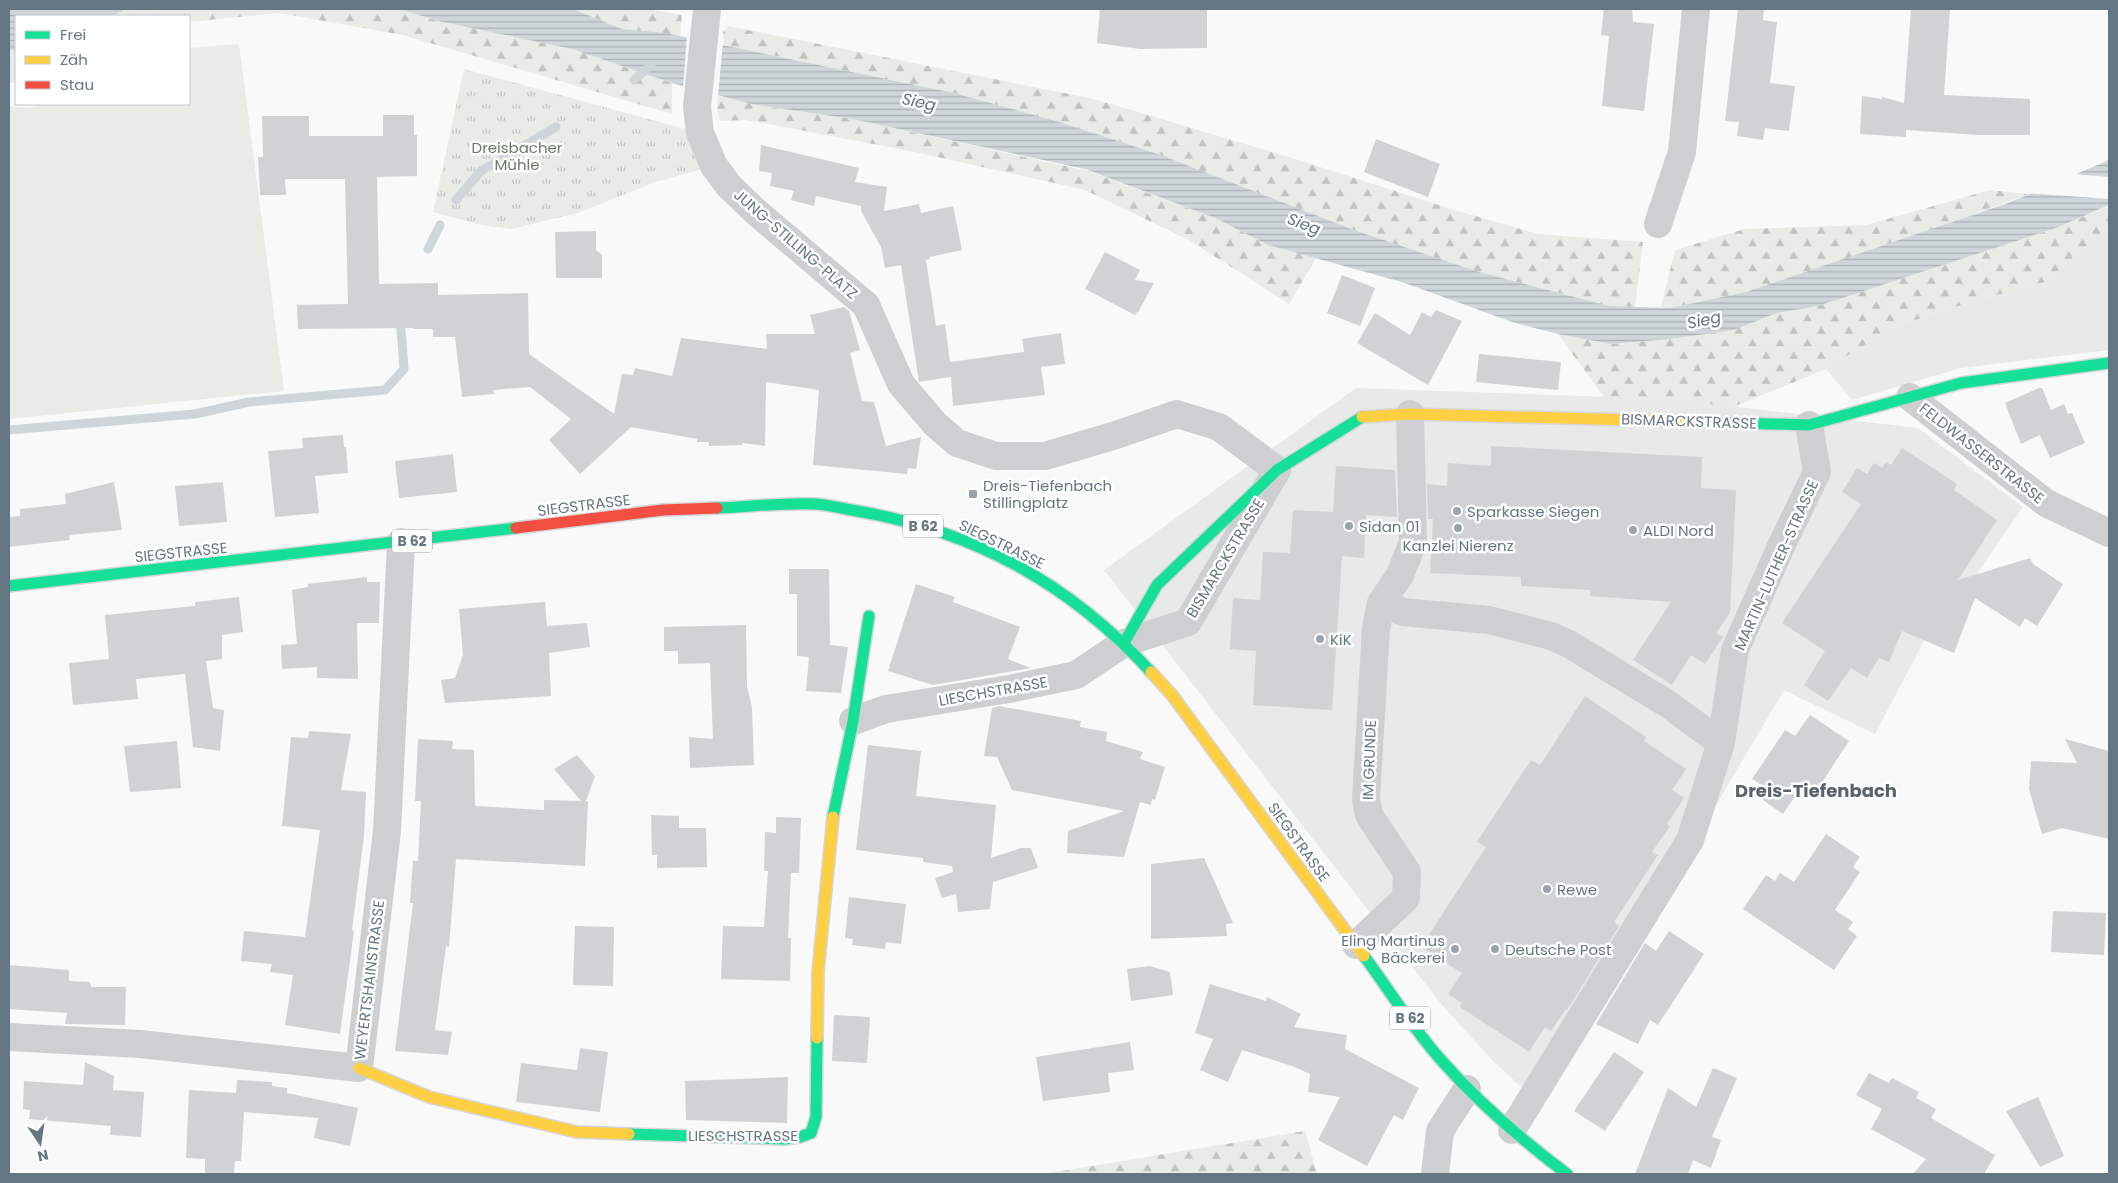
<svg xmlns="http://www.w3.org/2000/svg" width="2118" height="1183" font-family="Poppins,sans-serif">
	<defs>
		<pattern id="forest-firs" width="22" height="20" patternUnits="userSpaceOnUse" patternTransform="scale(1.25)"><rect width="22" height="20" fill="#e8ebe6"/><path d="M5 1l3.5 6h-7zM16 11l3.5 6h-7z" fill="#c0c3c0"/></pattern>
		<pattern id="park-tufts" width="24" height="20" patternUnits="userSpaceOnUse" patternTransform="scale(1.25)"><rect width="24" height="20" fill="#e8ebe6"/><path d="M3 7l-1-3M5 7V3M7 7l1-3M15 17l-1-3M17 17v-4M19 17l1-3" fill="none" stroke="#c0c3c0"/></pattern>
		<pattern id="water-rules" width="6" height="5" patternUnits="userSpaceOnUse" patternTransform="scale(1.25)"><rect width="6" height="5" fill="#ced6d9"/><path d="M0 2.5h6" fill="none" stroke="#abb2b5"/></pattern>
	</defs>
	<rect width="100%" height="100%" fill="#f9f9f9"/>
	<path fill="#e8e9e9" d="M2109 227V350L1961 368 1852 400 1826 369 1893 327 1974 301 2045 282Z
		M1356 388 1669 399 1918 428 2023 507 1955 605 1944 603 1875 734 1784 690 1540 1104 1493 1061 1442 1005 1104 570Z"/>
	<path fill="#e8ebe6" d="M239 44 284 391 9 419V106L29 108 40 104H189V48Z"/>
	<path fill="url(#forest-firs)" d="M126 9H400L438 21 572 49 672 83V114L403 35 279 13 189 22V16H113Z
		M573 9H649L682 15 680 36 622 29Z
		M728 26 1094 99 1292 158 1451 209 1538 234 1643 242 1635 307 1609 306 1479 272 1354 230 1161 155 1063 123 954 93 724 45 723 32Z
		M9 50H16V83H9Z
		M718 96 751 104 852 119 1088 171 1215 218 1268 245 1316 258 1289 304 1189 240 1085 190 915 152 763 123 745 120 720 121 717 109Z
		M1990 190 2028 194 1931 230 1746 292 1670 308 1661 307 1675 250 1745 229 1866 225Z
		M2106 207 2109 211V227L2045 282 1974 301 1893 327 1826 369 1733 407 1669 399 1604 397 1558 334 1611 344 1670 339 1734 330 1776 313 1818 306 2056 228Z
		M1305 1131 1317 1174H1043Z"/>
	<path fill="url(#park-tufts)" d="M464 69 700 133 714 166 655 182 578 213 511 229 481 225 433 212Z"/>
	<path fill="url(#water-rules)" d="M9 9H126L113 16H16V50H9Z
		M400 9H573L622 29 665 33 954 93 1063 123 1161 155 1354 230 1479 272 1609 306 1670 308 1746 292 2008 203 2109 160V205L2056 228 1818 306 1776 313 1734 330 1670 339 1611 344 1558 334 1512 322 1402 282 1268 245 1215 218 1085 169 852 119 751 104 672 83 572 49 438 21Z"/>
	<path fill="#f9f9f9" d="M687 35 723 42 718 97 683 88Z
		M2073 174 2109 177V199L2024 193Z"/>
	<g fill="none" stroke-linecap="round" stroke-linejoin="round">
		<path stroke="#ced6d9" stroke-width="9" d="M634 80 651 65
			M456 200 481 171 556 127
			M428 249 440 225
			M9 430 195 414 249 402 385 390 404 369 400 317"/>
	</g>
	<path fill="#d0d2d3" d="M1100 9H1207V48L1140 49 1097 43Z
		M1604 9H1632L1633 22 1654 24 1644 111 1602 106 1609 36 1601 35Z
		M1738 9H1764L1763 20 1777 22 1770 83 1795 86 1789 131 1765 128 1763 140 1737 136 1739 122 1725 121Z
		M1911 9H1950L1944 95 2030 99V135H1979L1906 130V137L1860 134 1862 96 1882 99V97L1904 103Z
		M383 115H414V135H417V176L377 177 379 284 438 283V295L528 293 529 354 614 414 622 374 633 375 635 368 672 376 681 338 767 349 766 334H815L810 315 844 307 849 311 860 350 850 353 862 401 874 402 886 446 921 437 916 469 908 468 907 474 813 465 819 390 766 382 765 446 742 443V445L709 446V442H697V439L631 427 580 474 549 440 571 419 530 387 493 390 494 394 462 397 455 337H433V329H413V328L298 329 297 305 348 304 345 179H285L286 195H260L258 157H263L262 116H309V136H383Z
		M1376 139 1440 164 1428 197 1364 172Z
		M761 145 859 168 855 182 887 187 884 211 919 204 921 213 953 206 962 250 930 257V259L926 260 936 326 945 324 950 362 1024 352 1022 339 1061 333 1065 364 1041 367 1045 395 953 406 951 377 919 382 901 265 885 268 881 247 861 211V206L816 196 814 206 791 200 794 191 770 186 772 173 759 171Z
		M596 231V250L602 255V278H556L555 232Z
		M1105 252 1140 270 1135 280 1154 283 1138 312H1137L1135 315 1085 289Z
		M1342 275 1375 288 1360 326 1327 313Z
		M1436 310 1462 321 1428 385 1357 343 1375 313 1410 335 1422 312 1431 317Z
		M1479 354 1561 362 1558 390 1476 382Z
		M2039 388H2042L2051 410 2064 404 2068 414 2072 413 2085 443 2050 458 2040 435 2021 444 2005 403Z
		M343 435 344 447H346L348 473 315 476 319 513 275 517 268 451 303 448 302 438Z
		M1491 446 1702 457 1701 488 1736 490 1730 613 1716 633 1723 637 1705 664 1691 655 1672 685 1633 660 1671 602 1590 596V590L1521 586V577L1430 573 1433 519H1428L1427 484 1447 486 1448 463 1491 466Z
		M1902 448 1957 484 1954 490 1997 520 1958 580 2030 558 2033 564 2063 584 2037 626 2025 618 2020 627 1975 598 1954 653 1902 631 1889 662 1879 658 1867 678 1851 668 1828 701 1804 685 1825 651 1782 623 1861 504 1842 492 1857 468 1867 474 1874 463 1882 468 1886 462 1891 465Z
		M453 454 457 492 399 498 395 461Z
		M1336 466 1395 470 1397 517 1366 515 1364 558 1342 556 1332 710 1253 705 1256 651 1230 649 1233 598 1260 600 1263 552 1290 553 1293 510 1333 512Z
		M114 482 122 530 69 535 70 540 9 547V517L20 516V509L66 504 65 494Z
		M223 482 227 522 179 526 175 486Z
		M789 569H829L830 645 848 647 841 693 806 691 809 657 797 656V594H789Z
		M367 577V582H380L379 623H357L358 679 317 678V667L282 669 281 645 297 644 292 590 308 587V584Z
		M916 584 955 597 953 602 1020 627 1008 659 1031 668 933 685 888 671Z
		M239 597 243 632 222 635V659L206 661 213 708 224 710 220 751 193 747 185 674 136 679 138 699 73 705 69 663 109 659 105 615 195 606V602Z
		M545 602 547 626 587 623 590 647 549 653 551 696 445 703 441 680 455 678 463 655 459 609Z
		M746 625 747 687 752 707 754 765 690 768 689 737 713 739 710 663 678 664V651H664V627Z
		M1585 696 1646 737 1644 741 1686 769 1672 790 1684 798 1667 824 1670 826 1652 852 1658 855 1614 922 1619 926 1567 1010 1566 1009 1551 1031 1545 1027 1529 1052 1460 1007 1462 1003 1448 994 1462 973 1421 947 1486 847 1477 842 1531 760 1540 765Z
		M999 706 1081 721 1080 727 1107 732 1106 741 1143 752 1140 759 1165 767 1155 800 1152 799 1151 805 1140 802 1124 857 1067 853 1068 831 1124 811 1012 790 997 757 984 756 992 708Z
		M1810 715 1849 741 1817 790 1805 782 1783 814 1763 800 1769 790 1752 779 1785 730 1795 736Z
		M309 731 351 734 341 790 366 792 364 836 352 930 354 931 340 1034 285 1025 293 975 270 972 272 964 241 961 244 931 305 937 320 830 282 826 291 737 308 738Z
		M418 739 453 741 452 749 474 750 475 806 544 810V800L581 801 554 769 577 755 595 776 586 801H588L585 866 456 859 449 947 446 946 435 1030 452 1032 448 1055 395 1051 413 903H410L413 861H418L421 801H415Z
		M2065 739 2109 751V839L2062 828 2042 834 2029 789 2031 761 2077 763Z
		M177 741 181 788 130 792 124 746Z
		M868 745 921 751 916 796 996 805 991 858 1021 848H1031L1038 868 993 882 990 909 958 912 956 894 942 898 935 878 953 872 952 866 923 862V858L856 850Z
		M651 815 679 816V828H706L707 867 657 868V855H652Z
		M776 817 801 818 799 873H791L788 938H791L790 981 721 979 723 926 764 927 768 871H764L765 832 776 833Z
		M1826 834 1860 857 1853 867 1860 872 1835 910 1853 922 1848 929 1857 936 1834 970 1743 909 1766 875 1775 881 1780 873 1794 882Z
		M1204 858 1233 923 1226 924 1227 936 1151 939V864Z
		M849 897 906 904 901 944 886 942 885 949 852 945 853 939 845 938Z
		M2053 911 2106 913 2104 955 2051 952Z
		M575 926 614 927 613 986 573 985Z
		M1669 931 1704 954 1658 1025 1650 1020 1638 1044 1596 1024 1645 943 1656 951Z
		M9 965 69 970V981L90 982 91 987H126L125 1025 65 1024 67 1013 9 1009Z
		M1150 966 1170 972 1173 995 1131 1001 1127 969Z
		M1210 984 1266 1001 1267 997 1301 1014 1294 1027 1347 1035 1345 1049 1419 1088 1403 1120 1394 1115 1367 1166 1318 1140 1340 1097 1308 1092 1310 1074 1292 1066 1242 1050 1228 1082 1200 1070 1213 1039 1195 1033Z
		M834 1015 870 1017 867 1063 832 1061Z
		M1130 1042 1134 1070 1108 1073 1110 1092 1043 1101 1036 1057Z
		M580 1048 608 1052 600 1112 516 1102 521 1063 577 1070Z
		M1614 1052 1644 1072 1605 1131 1574 1111Z
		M85 1062 114 1076 113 1090 144 1092 141 1137 110 1135 111 1126 29 1119 30 1110 23 1109 24 1081 83 1085Z
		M1713 1068 1737 1078 1712 1137 1721 1140 1711 1168 1693 1160 1688 1174H1635L1668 1088 1696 1107Z
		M1869 1073 1889 1083 1892 1078 1919 1092 1916 1098 1936 1109 1931 1118 1995 1155 1984 1174H1913L1926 1159 1871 1129 1882 1109 1856 1095Z
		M788 1077 787 1123 686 1120 685 1081Z
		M237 1080 272 1082V1086L287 1088V1093L358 1108 350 1146 314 1138 318 1118 244 1112 241 1161H235L234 1174H205V1159L186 1158 189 1090 236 1093Z
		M2038 1097 2064 1156 2040 1167 2006 1111Z"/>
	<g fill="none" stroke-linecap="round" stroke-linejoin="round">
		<defs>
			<path id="fast" d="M1705 422 1809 425 1961 383 2109 363
				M717 508C749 507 784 502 816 504 830 505 844 509 857 511 975 531 1070 584 1151 672
				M9 586 516 528
				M1124 643 1157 585 1277 470 1362 417
				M833 817 853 721 869 616
				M1364 956C1390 991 1413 1029 1442 1061 1479 1103 1522 1140 1567 1174
				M629 1134 784 1139 800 1137 811 1133 816 1117 817 1038"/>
			<path id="slow" d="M1362 417 1410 414 1705 422
				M1151 672 1172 695 1364 956
				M817 1038 818 972 833 817
				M359 1068 429 1097 577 1132 629 1134"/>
			<path id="jam" d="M516 528 663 510 717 508"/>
		</defs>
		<use href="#fast" stroke="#d5d6d7" stroke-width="14"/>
		<use href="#slow" stroke="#d5d6d7" stroke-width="14"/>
		<use href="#jam" stroke="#d5d6d7" stroke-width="14"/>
		<path stroke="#cecfd0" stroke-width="28" d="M707 9 697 107 700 133 714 166 729 186 756 212 866 305 901 384 935 424 957 443 996 456H1045L1113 436 1177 414 1219 427 1277 470 1188 622 1124 643 1076 675 1009 689 886 709 853 721
			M1658 224 1682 152 1696 9
			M1910 397 2046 503 2109 533
			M1381 603 1403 612 1489 620 1551 636 1569 644 1668 704 1721 743
			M1356 945 1406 898 1407 872 1369 815 1366 799 1376 629 1381 603 1400 575 1413 542 1410 414
			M9 1037 140 1044 359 1068 387 831 401 542
			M1512 1130 1690 840 1721 743 1735 650 1783 542 1817 472 1809 425
			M1435 1174 1440 1131 1467 1089"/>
		<use href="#fast" stroke="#16e098" stroke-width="11"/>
		<use href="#slow" stroke="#ffcf43" stroke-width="11"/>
		<use href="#jam" stroke="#f24e42" stroke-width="11"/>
	</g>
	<g fill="#99a4ac" stroke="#fff" stroke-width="2">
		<rect x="968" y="489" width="10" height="10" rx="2.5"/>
		<circle cx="1457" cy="511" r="5"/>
		<circle cx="1349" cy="526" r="5"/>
		<circle cx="1458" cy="528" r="5"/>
		<circle cx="1633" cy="530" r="5"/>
		<circle cx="1320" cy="639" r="5"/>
		<circle cx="1547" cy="889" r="5"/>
		<circle cx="1455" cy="949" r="5"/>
		<circle cx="1495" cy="949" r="5"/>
	</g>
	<g text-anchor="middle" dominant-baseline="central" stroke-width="5" stroke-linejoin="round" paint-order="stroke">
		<g fill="#fff" stroke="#939fa8" stroke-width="1">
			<rect x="903" y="514.5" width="40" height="23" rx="4"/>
			<rect x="392" y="529.5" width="40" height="23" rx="4"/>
			<rect x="1390" y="1006.5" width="40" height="23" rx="4"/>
		</g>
		<g font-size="14" font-weight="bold" fill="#657683">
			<text x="923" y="526">B 62</text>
			<text x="412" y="541">B 62</text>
			<text x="1410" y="1018">B 62</text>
		</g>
		<g font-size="15" fill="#687a64" stroke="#fff">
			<text x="517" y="147">Dreisbacher<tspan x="517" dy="17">Mühle</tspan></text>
		</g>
		<g font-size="15" fill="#657683" stroke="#fff">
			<text transform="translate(796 244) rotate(41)">JUNG-STILLING-PLATZ</text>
			<text transform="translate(1689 421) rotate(2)">BISMARCKSTRASSE</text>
			<text transform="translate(1982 453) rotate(38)">FELDWASSERSTRASSE</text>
			<text transform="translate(584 505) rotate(-7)">SIEGSTRASSE</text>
			<text transform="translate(1002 544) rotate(26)">SIEGSTRASSE</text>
			<text transform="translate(181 552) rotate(-6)">SIEGSTRASSE</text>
			<text transform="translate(1225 558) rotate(-59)">BISMARCKSTRASSE</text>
			<text transform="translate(1776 565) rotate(-66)">MARTIN-LUTHER-STRASSE</text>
			<text transform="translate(993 691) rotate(-10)">LIESCHSTRASSE</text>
			<text transform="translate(1369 760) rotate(-88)">IM GRUNDE</text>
			<text transform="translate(1299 842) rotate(54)">SIEGSTRASSE</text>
			<text transform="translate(369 980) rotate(-83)">WEYERTSHAINSTRASSE</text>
			<text x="743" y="1135">LIESCHSTRASSE</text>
		</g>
		<g font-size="15" fill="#657683" stroke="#fff" text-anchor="start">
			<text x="983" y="485">Dreis-Tiefenbach<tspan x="983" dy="17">Stillingplatz</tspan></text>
			<text x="1467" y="511">Sparkasse Siegen</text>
			<text x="1359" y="526">Sidan 01</text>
			<text x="1643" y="530">ALDI Nord</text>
			<text x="1458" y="545" text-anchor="middle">Kanzlei Nierenz</text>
			<text x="1330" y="639">KiK</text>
			<text x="1557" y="889">Rewe</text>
			<text x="1445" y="940" text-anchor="end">Eling Martinus<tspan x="1445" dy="17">Bäckerei</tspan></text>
			<text x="1505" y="949">Deutsche Post</text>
		</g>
		<g font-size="16" font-style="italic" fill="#60757c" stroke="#fff">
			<text transform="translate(919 102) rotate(12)">Sieg</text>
			<text transform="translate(1304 224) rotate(21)">Sieg</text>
			<text transform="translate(1704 320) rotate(-12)">Sieg</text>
		</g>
		<g font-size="18" font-weight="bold" fill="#57646e" stroke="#fff">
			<text x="1816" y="790">Dreis-Tiefenbach</text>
		</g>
	</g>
	<rect width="2118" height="1183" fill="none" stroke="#657683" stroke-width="20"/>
	<rect x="15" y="15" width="175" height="90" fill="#ffffff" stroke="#c1c8cd"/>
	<rect x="25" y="31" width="25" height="8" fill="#16e098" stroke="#c1c8cd"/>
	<text x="60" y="40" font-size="15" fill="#657683">Frei</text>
	<rect x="25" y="56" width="25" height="8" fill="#ffcf43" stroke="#c1c8cd"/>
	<text x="60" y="65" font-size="15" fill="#657683">Zäh</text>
	<rect x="25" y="81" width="25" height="8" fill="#f24e42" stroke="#c1c8cd"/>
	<text x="60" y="90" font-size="15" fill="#657683">Stau</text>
	<g transform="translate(40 1143) rotate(167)" stroke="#ffffff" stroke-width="4" paint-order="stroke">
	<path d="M0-4L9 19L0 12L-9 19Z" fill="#657683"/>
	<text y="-8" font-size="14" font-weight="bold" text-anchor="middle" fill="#657683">N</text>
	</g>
</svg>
